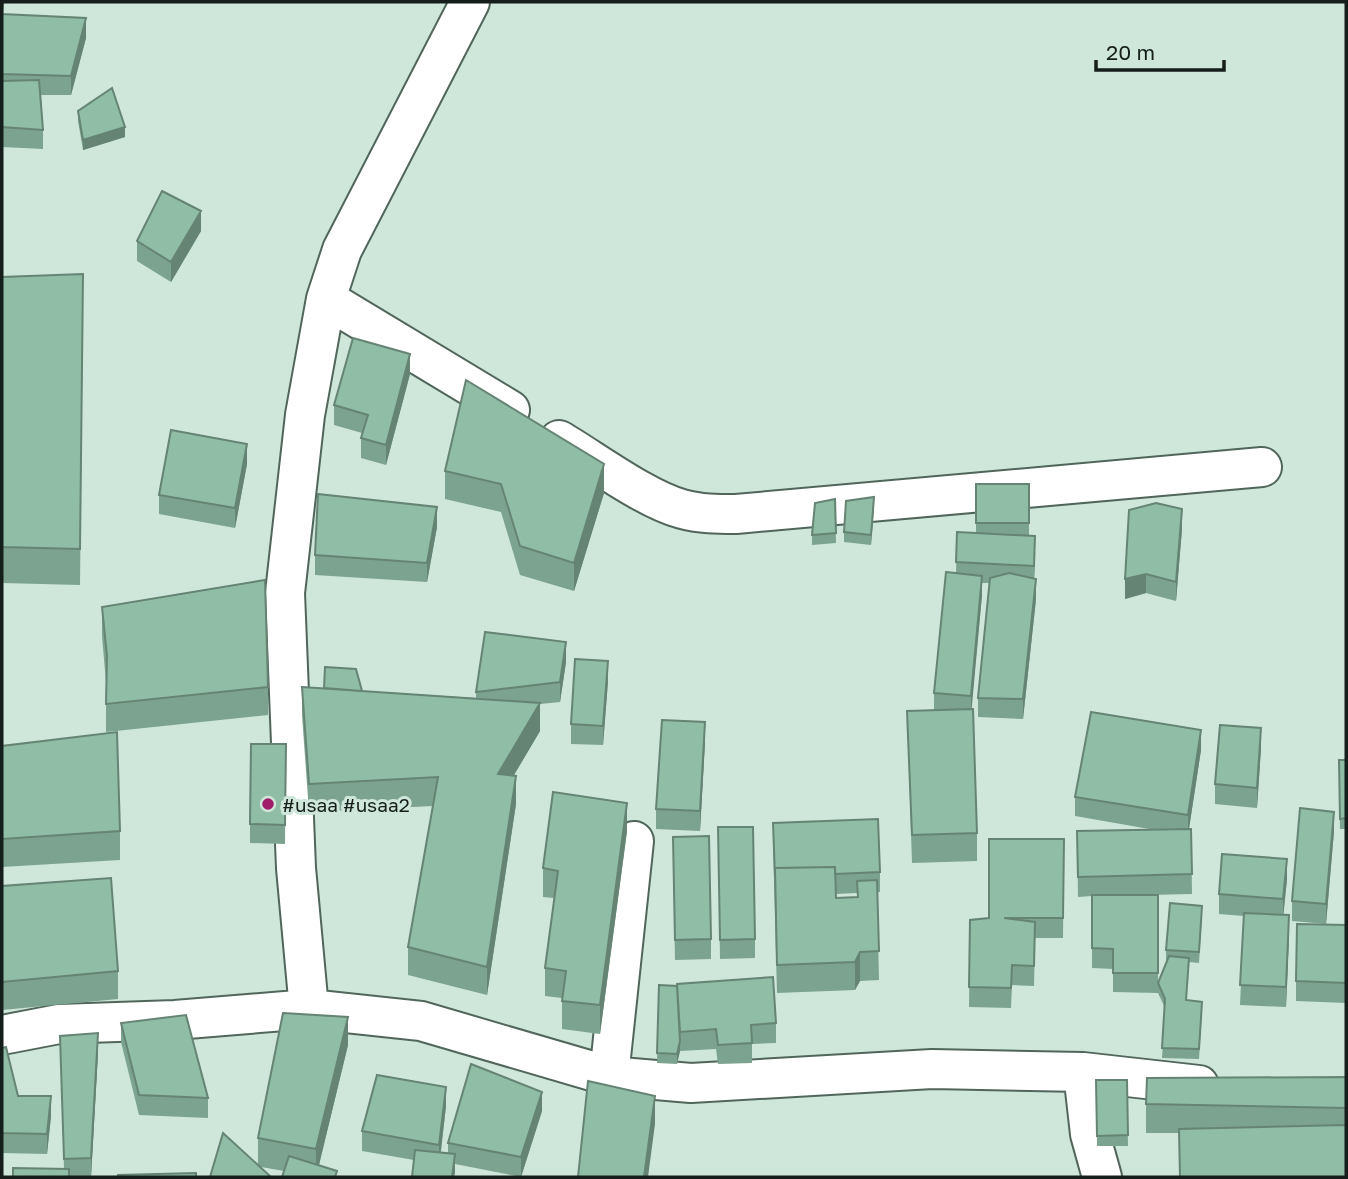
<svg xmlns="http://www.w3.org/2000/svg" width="1348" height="1179" font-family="'Golos Text',sans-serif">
	<rect width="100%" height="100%" fill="#cee7da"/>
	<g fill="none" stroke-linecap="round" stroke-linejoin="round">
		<defs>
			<path id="minor" d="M326 299 510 410
				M559 440C593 460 645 499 682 509 700 514 718 514 736 514L1262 467
				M309 1009 296 868 285 593 305 415 326 299 342 250 470 2
				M2 1035 59 1024 175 1020 309 1009 421 1021 609 1076 691 1083 932 1069 1083 1072 1199 1085
				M1083 1072 1090 1134 1102 1177
				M609 1076 634 841"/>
		</defs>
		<use href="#minor" stroke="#51665b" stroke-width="42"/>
		<use href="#minor" stroke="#fff" stroke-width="38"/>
	</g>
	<path fill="#7ca38f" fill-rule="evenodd" d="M2 2 3 14 86 38 71 95H41L43 130V149L2 147Z
		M78 111 125 137 83 150 78 121Z
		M201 231 171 282 137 261V241Z
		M2 277 83 310 80 585 2 583Z
		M410 374 386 465 361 458V438L362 433 334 425V405Z
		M247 464 235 528 159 514V495Z
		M445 471 604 493 574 591 520 575 501 512 445 499Z
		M976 484H1029V535L1035 555 1034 579 1036 599 1023 719 978 717V698L990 583H982V595L971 709 977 833V861L912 863 907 711 934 710V693L956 573 957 532 976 533Z
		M835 499 836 543 812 545V535Z
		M874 507 871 545 844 542V532Z
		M437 527 427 582 315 575V555Z
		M1182 529 1176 601 1146 593 1125 599Z
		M102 607 268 687V715L106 732V682L102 636Z
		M566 662 560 702 540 704V731L514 775 516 804 487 995 408 975V947L433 806 309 812 302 715V687L476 698V692Z
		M608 681 603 745 571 744V724Z
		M705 742 700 831 656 829V809Z
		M286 744 285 844 250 843V824Z
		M2 746 120 831V860L2 867Z
		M1261 748 1257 808 1215 804V784Z
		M1201 750 1189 829H1191L1192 894 1147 895H1158V983L1167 960H1166V950L1202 916 1199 963 1189 962 1186 1000 1202 1012 1199 1059 1162 1058 1165 1008 1158 993 1113 992V969L1092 968V896L1078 897 1077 831 1155 830 1075 816V797Z
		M1339 760H1346V829H1340Z
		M718 827 755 939V958L720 959Z
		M627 831 600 1034 562 1029V998L545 996V968L554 898 543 897V868Z
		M1334 831 1326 924 1292 921V901Z
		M1064 839 1063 938H1035L1034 986 1012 985 1011 1008 969 1007 970 920 989 918Z
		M773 843 880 872V892H877L879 980 860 981 855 990 777 993ZM857 893V898H836V894Z
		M673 856 711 939V959L675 960Z
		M1287 879 1283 915 1289 935 1286 1007 1240 1005 1244 916 1219 914V894Z
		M2 886 118 971V999L2 1010Z
		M1346 925V1003L1296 1001V981Z
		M659 985 776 1023V1043L752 1044V1063L718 1064 716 1049 680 1051 677 1064 657 1063Z
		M121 1023 208 1098V1118L139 1115 121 1042Z
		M60 1036 98 1053 91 1177H13L64 1169Z
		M348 1045 319 1165 337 1177 284 1171 261 1167 258 1164V1138Z
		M2 1048 18 1096 51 1116 47 1154 2 1153Z
		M1346 1077V1177H1179V1133H1146V1104Z
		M1096 1080H1127L1128 1146H1097Z
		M446 1106 441 1152 448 1153V1143L542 1111 521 1177 455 1164 454 1177H412L414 1160 362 1151V1131Z"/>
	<path fill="#658474" d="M86 18V38L71 95V76Z
		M125 127V137L83 150V140Z
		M201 211V231L171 282V262Z
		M410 354V374L386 465V445Z
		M247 444V464L235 528V508Z
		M604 464V493L574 591V563Z
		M874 497V507L871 545V535Z
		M437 507V527L427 582V563Z
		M1182 509V529L1176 601V582Z
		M1035 536V555L1034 585V566Z
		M1146 574V593L1125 599V579Z
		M982 576V595L971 716V696Z
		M1036 579V599L1023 719V699Z
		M566 642V662L560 702V682Z
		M608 661V681L603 745V726Z
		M540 703V731L498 802V774Z
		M705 722V742L700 831V811Z
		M1261 728V748L1257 808V788Z
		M1201 730V750L1188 835V815Z
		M516 776V804L487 995V967Z
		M627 803V831L600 1034V1005Z
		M1334 812V831L1326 924V904Z
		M1287 859V879L1283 919V899Z
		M1289 915V935L1286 1007V987Z
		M860 952V981L855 990V962Z
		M348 1017V1045L316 1177V1149Z
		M98 1033V1053L91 1177V1158Z
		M680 1041V1051L677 1064V1054Z
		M446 1087V1106L439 1164V1145Z
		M542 1092V1111L521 1177V1157Z
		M51 1096V1116L47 1154V1134Z
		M655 1096V1124L648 1177H644Z
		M455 1154V1173L454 1177H452Z"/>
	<path fill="#90bda6" stroke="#658474" stroke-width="2" d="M2 2H3L2 14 86 18 71 76 2 74Z
		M39 80 43 130 2 127V81Z
		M112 88 125 127 83 140 78 111Z
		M162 191 201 211 171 262 137 241Z
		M83 274 80 549 2 547V277Z
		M353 338 410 354 386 445 361 438 368 415 334 405Z
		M466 380 604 464 574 563 520 546 501 484 445 471Z
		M171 430 247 444 235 508 159 495Z
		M976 484H1029V523H976Z
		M318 494 437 507 427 563 315 555Z
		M874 497 871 535 844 532 846 501Z
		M835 499 836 533 812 535 815 503Z
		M1156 503 1182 509 1176 582 1146 574 1125 579 1129 510Z
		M957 532 1035 536 1034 566 956 562Z
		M946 572 982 576 971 696 934 693Z
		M1009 573 1036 579 1023 699 978 698 990 578Z
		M265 580 268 687 106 704 107 656 102 607Z
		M485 632 566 642 560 682 476 692Z
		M575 659 608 661 603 726 571 724Z
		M325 667 356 669 362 691 324 688Z
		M302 687 540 703 498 774 516 776 487 967 408 947 438 777 309 784Z
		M973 709 977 833 912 835 907 711Z
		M1091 712 1201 730 1188 815 1075 797Z
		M662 720 705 722 700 811 656 809Z
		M1220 725 1261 728 1257 788 1215 784Z
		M117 732 120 831 2 839V746Z
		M251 744H286L285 825 250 824Z
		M1339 760H1346V818L1340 819Z
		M553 792 627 803 600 1005 562 1001 566 971 545 968 558 871 543 868Z
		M1300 808 1334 812 1326 904 1292 901Z
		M878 819 880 872 835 874V867L775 868V876L773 823Z
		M718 827H753L755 939 720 940Z
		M1191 829 1192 874 1078 877 1077 831Z
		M709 836 711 939 675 940 673 837Z
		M989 839H1064L1063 918H1004L1035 922 1034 966 1012 965 1011 988 969 987 970 920 989 918Z
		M1222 854 1287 859 1283 899 1219 894Z
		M835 867 836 898 858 897 857 881 877 880 879 951 860 952 855 962 777 965 775 868Z
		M111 878 118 971 2 982V886Z
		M1092 895H1158V973H1113V949L1092 948Z
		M1170 903 1202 906 1199 952 1166 950Z
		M1244 913 1289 915 1286 987 1240 985Z
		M1297 924 1346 925V983L1296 981Z
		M1169 956 1189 958 1186 1000 1202 1002 1199 1049 1162 1048 1165 999 1158 983Z
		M773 977 776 1023 751 1025 752 1043 718 1045 716 1029 680 1032 677 984Z
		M659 985 677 986 680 1041 677 1054 657 1053Z
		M283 1013 348 1017 316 1149 258 1138Z
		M186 1015 208 1098 139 1095 121 1023Z
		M98 1033 91 1158 64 1159 60 1036Z
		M6 1047 18 1096H51L47 1134 2 1133V1048Z
		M471 1064 542 1092 521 1157 448 1143Z
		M377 1075 446 1087 439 1145 362 1131Z
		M1346 1077V1108L1146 1104 1147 1078Z
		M1096 1080H1127L1128 1135 1097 1136Z
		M588 1081 655 1096 644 1177H578Z
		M1346 1125V1177H1180L1179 1129Z
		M223 1133 271 1177H210Z
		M415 1150 455 1154 452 1177H412Z
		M289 1156 337 1171 335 1177H282Z
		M13 1168 69 1169V1177H13Z
		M196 1173V1177H118V1175Z"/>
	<circle fill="#a11c69" stroke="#cee7da" stroke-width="2.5" cx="268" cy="804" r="7"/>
	<g text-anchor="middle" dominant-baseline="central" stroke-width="6" stroke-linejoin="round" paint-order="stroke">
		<g font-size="19" fill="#151e1a" stroke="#cee7da" text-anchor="start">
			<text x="282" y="804">#usaa #usaa2</text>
		</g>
	</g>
	<rect width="1348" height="1179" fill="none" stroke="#151e1a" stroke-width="7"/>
	<path d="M1096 60v10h128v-10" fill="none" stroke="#151e1a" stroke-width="3.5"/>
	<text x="1106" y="60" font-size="21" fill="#151e1a" stroke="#cee7da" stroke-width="5" paint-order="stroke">20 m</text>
</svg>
